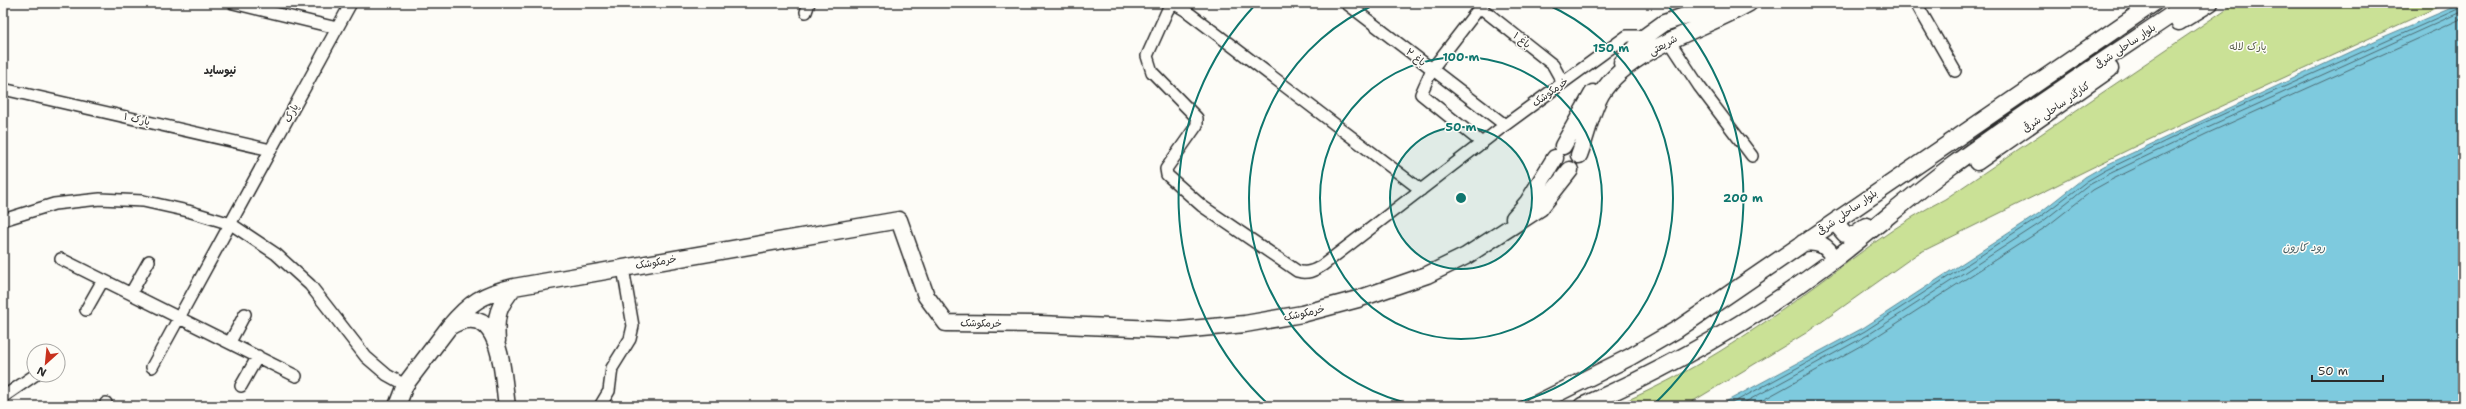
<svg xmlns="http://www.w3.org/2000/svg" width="2466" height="409" font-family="'Shantell Sans','Playpen Sans Arabic',sans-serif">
	<rect width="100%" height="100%" fill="#fdfcf7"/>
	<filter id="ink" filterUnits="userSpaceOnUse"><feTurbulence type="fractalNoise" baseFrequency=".025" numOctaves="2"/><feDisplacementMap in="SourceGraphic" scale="8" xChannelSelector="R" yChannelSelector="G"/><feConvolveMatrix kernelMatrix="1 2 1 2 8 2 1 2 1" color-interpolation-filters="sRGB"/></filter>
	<g filter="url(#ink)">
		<path fill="#cae196" stroke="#7a8660" d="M2235 3H2446L2142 143 1917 254 1806 333 1685 406H1614C1687 376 1753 332 1817 285 1858 255 1899 222 1945 199Z"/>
		<path fill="#7ecade" stroke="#5d8a96" d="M2463 3V406H1718L1863 328 2038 214 2085 177 2104 166 2381 38Z"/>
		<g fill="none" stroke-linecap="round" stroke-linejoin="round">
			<path stroke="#4c6b73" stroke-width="1" d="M1727 406 1865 331 2040 217 2087 181 2106 170 2201 124 2458 9 2461 3
				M1738 406 1868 335 2042 222 2089 185 2109 174 2203 129 2463 11
				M1752 406 1871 340 2046 227 2093 190 2111 180 2206 134 2463 18"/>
			<defs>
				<path id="street" d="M233 3 337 28
					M1346 3 1505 125
					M1916 3 1955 71
					M1476 4 1553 65 1563 83
					M1480 7 1432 69 1421 94 1482 143
					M806 12 809 3
					M1670 42 1699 86 1752 156
					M3 89 271 150
					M1421 190 1185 10 1175 4 1168 9 1147 56 1152 72 1197 118V125L1166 169 1167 175 1202 206 1297 271C1307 274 1314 271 1323 265L1505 125 1627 36H1646
					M3 220 54 204 100 199 143 201 188 211 231 224 276 254 310 285 366 357 387 375 405 385
					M61 259 296 376
					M131 293 149 261
					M86 310 103 280
					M230 342 245 314
					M152 367 351 3
					M241 386 258 356
					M3 397 35 375
					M105 406 106 403
					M600 406 609 391 612 368 630 339 633 326 623 268"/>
				<path id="secondary" d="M2179 22 2210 3
					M1622 63 1646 36 1664 23 1722 3
					M1563 146 1593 93
					M1579 155C1586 137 1590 117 1598 100 1621 51 1705 29 1749 3
					M1977 162 2110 69
					M1514 218 1528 202 1555 158
					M1839 218V227L1845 234 1854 235 1866 226
					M1803 243C1819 241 1827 245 1834 259
					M449 327C470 302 483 294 514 287L899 220 926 296 946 323 1039 324 1180 330 1245 324 1302 314 1358 299 1427 275 1466 256 1540 208 1570 170
					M497 341C495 316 498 306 514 287
					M397 406 405 385 449 327C502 296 502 374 507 406
					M1532 406 1630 357 1678 329 2154 3
					M1582 406C1672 367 1756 318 1835 259 1874 229 1911 196 1950 167 2028 110 2109 57 2189 3"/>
			</defs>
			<use href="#street" stroke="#2b2b2b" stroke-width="14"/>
			<use href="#secondary" stroke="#2b2b2b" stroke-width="19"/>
			<use href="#street" stroke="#fdfcf7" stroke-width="11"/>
			<use href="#secondary" stroke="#fdfcf7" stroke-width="16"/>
		</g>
	</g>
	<circle cx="1461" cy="198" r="71" fill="#0f766e" fill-opacity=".12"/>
	<g fill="none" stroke="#0f766e" stroke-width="2">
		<circle cx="1461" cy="198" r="71"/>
		<circle cx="1461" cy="198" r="141"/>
		<path d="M1419 406A212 212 0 0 1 1376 4M1546 4A212 212 0 0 1 1503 406"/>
		<path d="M1270 406A282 282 0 0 1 1256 4M1666 4A282 282 0 0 1 1652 406"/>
	</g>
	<g text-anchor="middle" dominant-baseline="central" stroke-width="3" stroke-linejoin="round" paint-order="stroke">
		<g font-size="10" fill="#2b2b2b" stroke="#fdfcf7">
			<text transform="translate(1522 40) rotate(38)">باغ ۱</text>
			<text transform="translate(1663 45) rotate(-29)">شریعتی</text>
			<text transform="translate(2125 46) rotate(-34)">بلوار ساحلی شرقی</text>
			<text transform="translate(1416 57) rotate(38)">باغ ۲</text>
			<text transform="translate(1550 92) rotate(-36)">خرمکوشک</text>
			<text transform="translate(2056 107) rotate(-35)">کنارگذر ساحلی شرقی</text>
			<text transform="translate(291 113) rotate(-62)">پارک</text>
			<text transform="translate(137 119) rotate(13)">پارک ۱</text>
			<text transform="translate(1847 212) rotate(-35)">بلوار ساحلی شرقی</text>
			<text transform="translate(656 262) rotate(-10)">خرمکوشک</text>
			<text transform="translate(1304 313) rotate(-13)">خرمکوشک</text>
			<text transform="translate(981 323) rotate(1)">خرمکوشک</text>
		</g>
		<g font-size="10" fill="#535846" stroke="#fdfcf7">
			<text x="2248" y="46">پارک لاله</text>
		</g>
		<g font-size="11" font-weight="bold" fill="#2b2b2b" stroke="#fdfcf7">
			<text x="220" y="70">نیوساید</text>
		</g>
		<g font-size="11" font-style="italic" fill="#445b61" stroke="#fdfcf7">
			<text x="2304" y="247">رود کارون</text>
		</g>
	</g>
	<circle cx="1461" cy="198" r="6" fill="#0f766e" stroke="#fdfcf7" stroke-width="2"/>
	<g font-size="12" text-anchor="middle" font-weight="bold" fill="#0f766e" stroke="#fdfcf7" stroke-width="3" stroke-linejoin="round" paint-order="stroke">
		<text x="1611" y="52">150 m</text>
		<text x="1461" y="61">100 m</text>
		<text x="1461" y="131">50 m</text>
		<text x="1743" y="202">200 m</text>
	</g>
	<rect width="2466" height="409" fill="none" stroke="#fdfcf7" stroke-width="16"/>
	<rect x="8" y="8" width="2450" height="393" fill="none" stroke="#2b2b2b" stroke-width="1.5" filter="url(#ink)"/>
	<g transform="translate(46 363) rotate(207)"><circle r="19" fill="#fdfcf7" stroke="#a9a8a5"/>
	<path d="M0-3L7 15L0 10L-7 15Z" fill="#c8321e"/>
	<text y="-6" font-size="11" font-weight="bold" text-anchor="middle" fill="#2b2b2b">N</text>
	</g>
	<path d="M2312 375v6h71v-6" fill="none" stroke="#2b2b2b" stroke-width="2"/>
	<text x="2318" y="375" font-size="12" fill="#2b2b2b" stroke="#fdfcf7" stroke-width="3" paint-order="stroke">50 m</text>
</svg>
